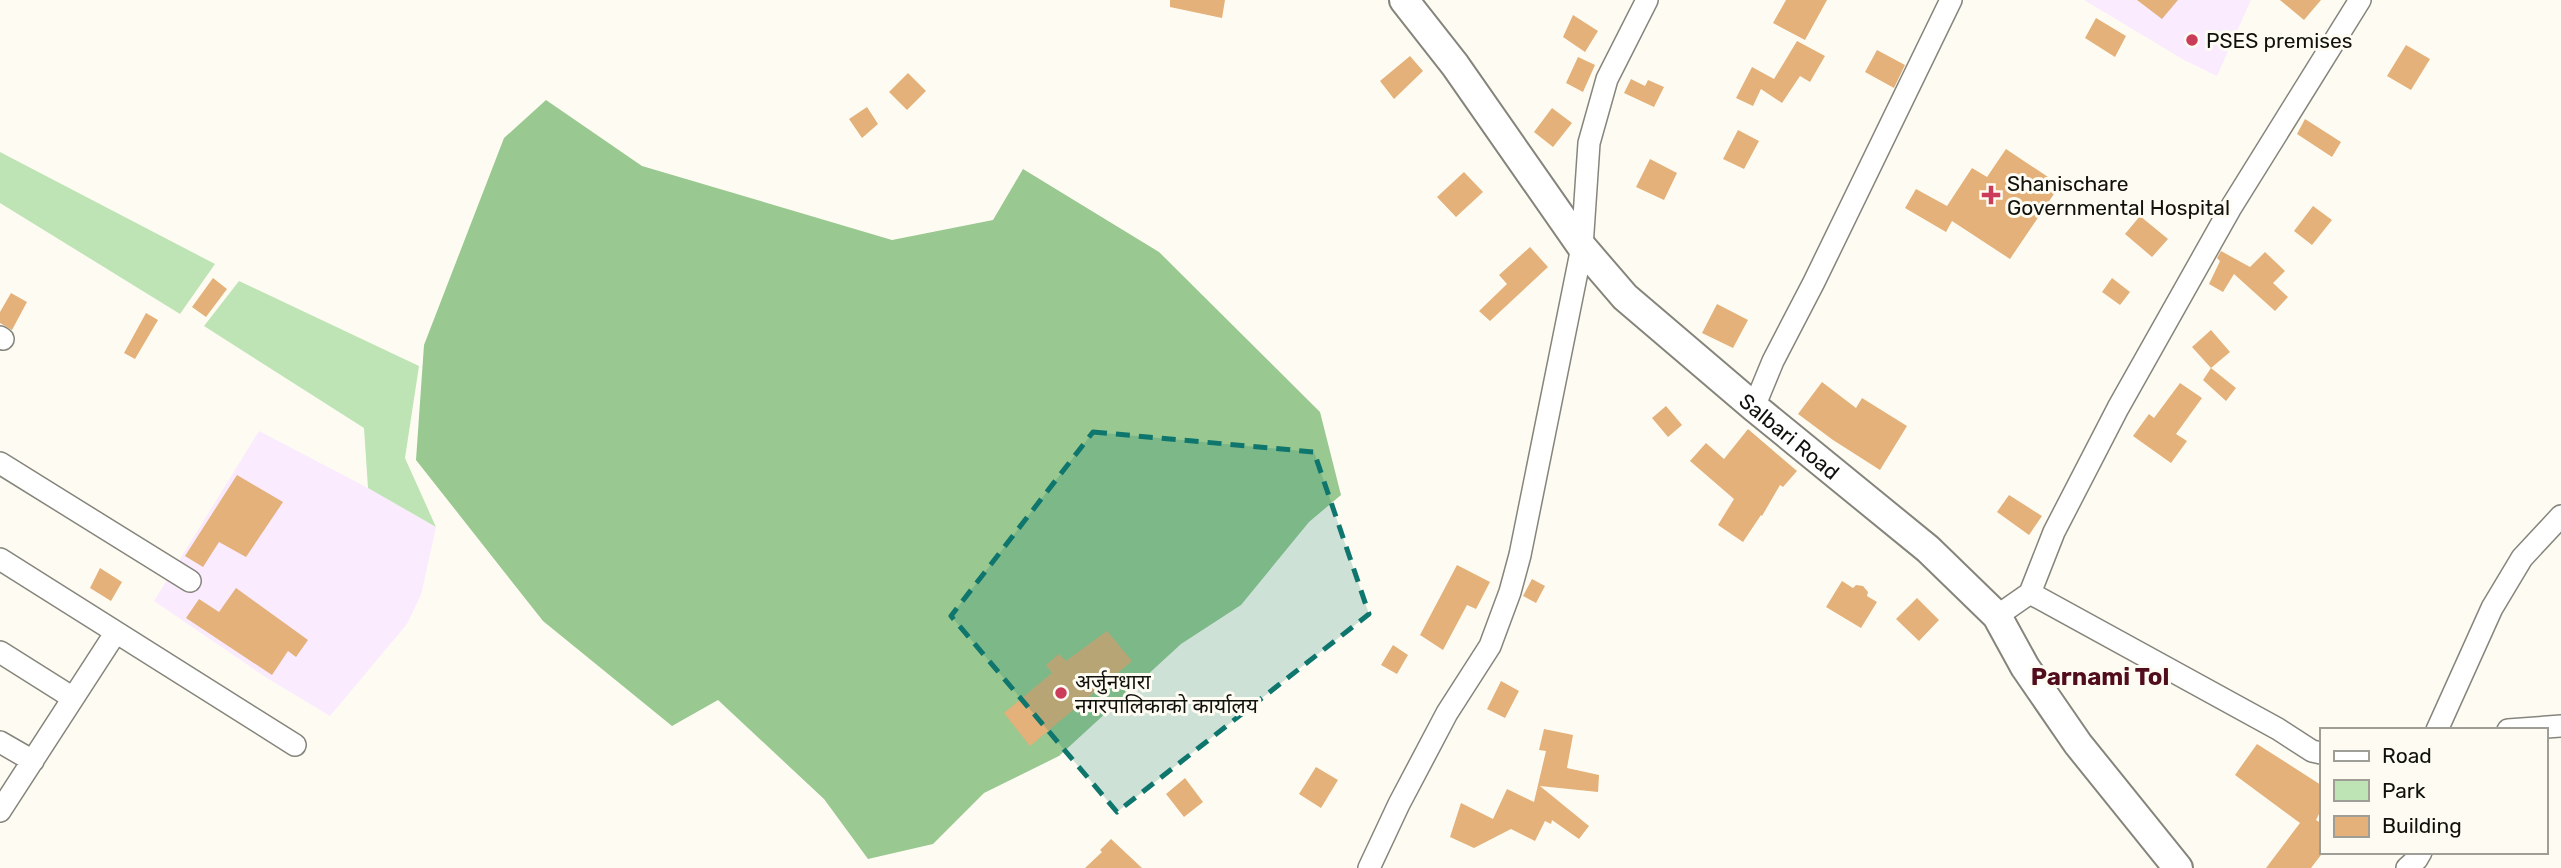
<svg xmlns="http://www.w3.org/2000/svg" width="2561" height="868" font-family="Rubik,'Noto Sans Devanagari',sans-serif">
	<rect width="100%" height="100%" fill="#fefcf2"/>
	<path fill="#faebff" d="M2084 0H2251L2217 76 2184 60Z
		M259 431 368 488 436 527 421 595 407 624 330 716 267 678 154 601Z"/>
	<path fill="#bee4b6" d="M0 152 215 264 180 314 0 203Z
		M239 281 419 366 405 458 436 527 368 488 364 428 204 326Z"/>
	<path fill="#99c890" d="M546 100 642 166 892 240 993 220 1023 169 1159 252 1320 412 1341 495 1309 522 1241 605 1181 644 1059 756 984 793 933 844 868 859 824 799 718 700 672 726 543 621 416 460 424 345 504 138Z"/>
	<path fill="#e3b179" d="M1170 0H1225L1222 18 1170 7Z
		M1786 0H1827L1805 40 1773 23Z
		M2137 0H2178L2162 19Z
		M2280 0H2321L2304 20Z
		M1573 15 1598 31 1585 52 1563 37Z
		M2096 18 2126 36 2115 57 2085 38Z
		M1797 41 1825 56 1810 82 1800 76 1782 103 1761 89 1753 106 1736 98 1752 67 1774 79Z
		M2406 45 2430 59 2411 90 2387 76Z
		M1877 50 1905 65 1894 88 1865 72Z
		M1410 56 1423 71 1394 99 1380 81Z
		M1578 57 1595 65 1583 92 1566 83Z
		M908 73 926 91 907 110 889 92Z
		M1631 79 1645 86 1648 80 1664 87 1654 107 1624 93Z
		M867 107 878 124 862 138 849 119Z
		M1552 108 1572 123 1553 147 1534 132Z
		M2305 119 2341 142 2332 157 2297 134Z
		M1738 130 1759 141 1744 169 1723 159Z
		M2006 149 2060 185 2010 259 1952 221 1946 232 1905 208 1916 189 1947 206 1972 168 1987 177Z
		M1650 159 1677 173 1664 200 1636 187Z
		M1464 172 1483 192 1456 217 1437 197Z
		M2313 206 2332 220 2312 245 2294 231Z
		M2140 216 2168 239 2152 257 2125 234Z
		M1530 247 1548 267 1490 321 1479 311 1507 284 1499 275Z
		M2221 251 2250 267 2265 252 2285 271 2273 283 2288 297 2275 311 2234 274 2223 292 2209 284 2220 261 2217 258Z
		M213 278 227 289 206 317 192 307Z
		M2112 278 2130 292 2120 305 2102 292Z
		M11 293 27 302 12 330 0 323V312Z
		M1717 304 1748 320 1733 348 1702 333Z
		M146 313 158 320 135 359 124 353Z
		M2211 330 2230 352 2211 368 2192 347Z
		M2211 368 2236 388 2226 401 2203 380Z
		M1822 382 1856 408 1862 398 1907 426 1880 470 1833 440 1798 414Z
		M2180 383 2202 398 2176 434 2187 441 2171 463 2133 436 2149 414 2154 418Z
		M1666 406 1682 425 1668 437 1652 418Z
		M1748 429 1797 471 1783 487 1780 485 1762 516 1761 515 1743 542 1718 525 1734 499 1690 461 1706 443 1724 459Z
		M237 475 283 502 246 557 219 542 203 567 185 556Z
		M2009 495 2042 516 2029 535 1997 512Z
		M1457 565 1490 582 1476 609 1467 605 1443 650 1420 635Z
		M100 568 122 582 111 601 90 588Z
		M1532 579 1545 586 1536 603 1523 596Z
		M1842 581 1853 588 1856 585 1863 586 1868 592 1867 596 1877 602 1861 628 1826 607Z
		M236 588 308 640 296 657 288 651 272 675 186 618 199 599 219 612Z
		M1917 598 1939 620 1919 641 1896 619Z
		M1107 631 1132 661 1030 746 1004 713 1052 673 1046 665 1059 654 1066 661Z
		M1393 645 1408 655 1397 674 1381 665Z
		M1501 681 1519 691 1505 718 1487 709Z
		M1544 729 1573 735 1567 768 1599 775 1598 792 1540 786 1589 826 1579 839 1552 820 1551 824 1545 821 1535 841 1511 829 1474 848 1450 837 1461 803 1493 819 1507 789 1534 802 1546 751 1539 750Z
		M2257 744 2321 785V810L2316 820 2321 823V855L2311 868H2266L2300 823 2235 775Z
		M1316 767 1338 780 1321 808 1299 794Z
		M1185 778 1203 802 1184 817 1166 794Z
		M1111 839 1142 868H1085L1102 852 1100 850Z"/>
	<g fill="none" stroke-linecap="round" stroke-linejoin="round">
		<defs>
			<path id="street" d="M0 337 3 339
				M1754 407 1773 361 1814 282 1951 0
				M0 463 190 581
				M0 559 295 745
				M2030 593 2278 729 2312 751 2321 753
				M1997 616 2030 593 2054 532 2118 408 2230 209 2360 0
				M0 652 73 698
				M2437 730 2492 608 2522 558 2561 516
				M2508 730 2561 726
				M0 742 33 761
				M0 811 116 632
				M1369 868 1399 804 1447 713 1490 646 1510 592 1520 555 1582 247 1589 143 1607 79 1647 0
				M2407 868 2417 859 2421 852"/>
			<g id="secondary">
				<path id="s1" d="M1404 0 1455 65 1582 247 1625 297 1754 407 1928 549 1997 616 2025 667 2078 744 2178 868"/>
			</g>
		</defs>
		<use href="#street" stroke="#86857c" stroke-width="24"/>
		<use href="#secondary" stroke="#86857c" stroke-width="32"/>
		<use href="#street" stroke="#fff" stroke-width="21"/>
		<use href="#secondary" stroke="#fff" stroke-width="28"/>
	</g>
	<path fill="#0f766e" fill-opacity="0.2" stroke="#0f766e" stroke-width="5" stroke-dasharray="14 9" stroke-linejoin="round" d="M1093 432 1314 452 1369 614 1117 812 951 616Z"/>
	<g fill="#cb3b5a" stroke="#fefcf2" stroke-width="2.5">
		<circle cx="2192" cy="40" r="7"/>
		<path d="M1987.5 184.5h7v7h7v7h-7v7h-7v-7h-7v-7h7z"/>
		<circle cx="1061" cy="693" r="7"/>
	</g>
	<g text-anchor="middle" dominant-baseline="central" stroke-width="6" stroke-linejoin="round" paint-order="stroke">
		<g font-size="21" fill="#10100c" stroke="#fefcf2" text-anchor="start">
			<text x="2206" y="40">PSES premises</text>
			<text x="2007" y="183">Shanischare<tspan x="2007" dy="24">Governmental Hospital</tspan></text>
			<text x="1075" y="681">अर्जुनधारा<tspan x="1075" dy="24">नगरपालिकाको कार्यालय</tspan></text>
		</g>
		<g font-size="21" fill="#10100c" stroke="#fefcf2">
			<text stroke="none"><textPath href="#s1" startOffset="586">Salbari Road</textPath></text>
		</g>
		<g font-size="24" font-weight="bold" fill="#510c1d" stroke="#fefcf2">
			<text x="2100" y="677">Parnami Tol</text>
		</g>
	</g>
	<rect x="2320" y="728" width="228" height="126" fill="#fefcf2" stroke="#9f9e96" stroke-width="2"/>
	<rect x="2334" y="751" width="35" height="10" fill="#ffffff" stroke="#9f9e96" stroke-width="2"/>
	<text x="2382" y="763" font-size="21" fill="#10100c">Road</text>
	<rect x="2334" y="780" width="35" height="21" fill="#bee4b6" stroke="#9f9e96" stroke-width="2"/>
	<text x="2382" y="798" font-size="21" fill="#10100c">Park</text>
	<rect x="2334" y="816" width="35" height="21" fill="#e3b179" stroke="#9f9e96" stroke-width="2"/>
	<text x="2382" y="833" font-size="21" fill="#10100c">Building</text>
</svg>
